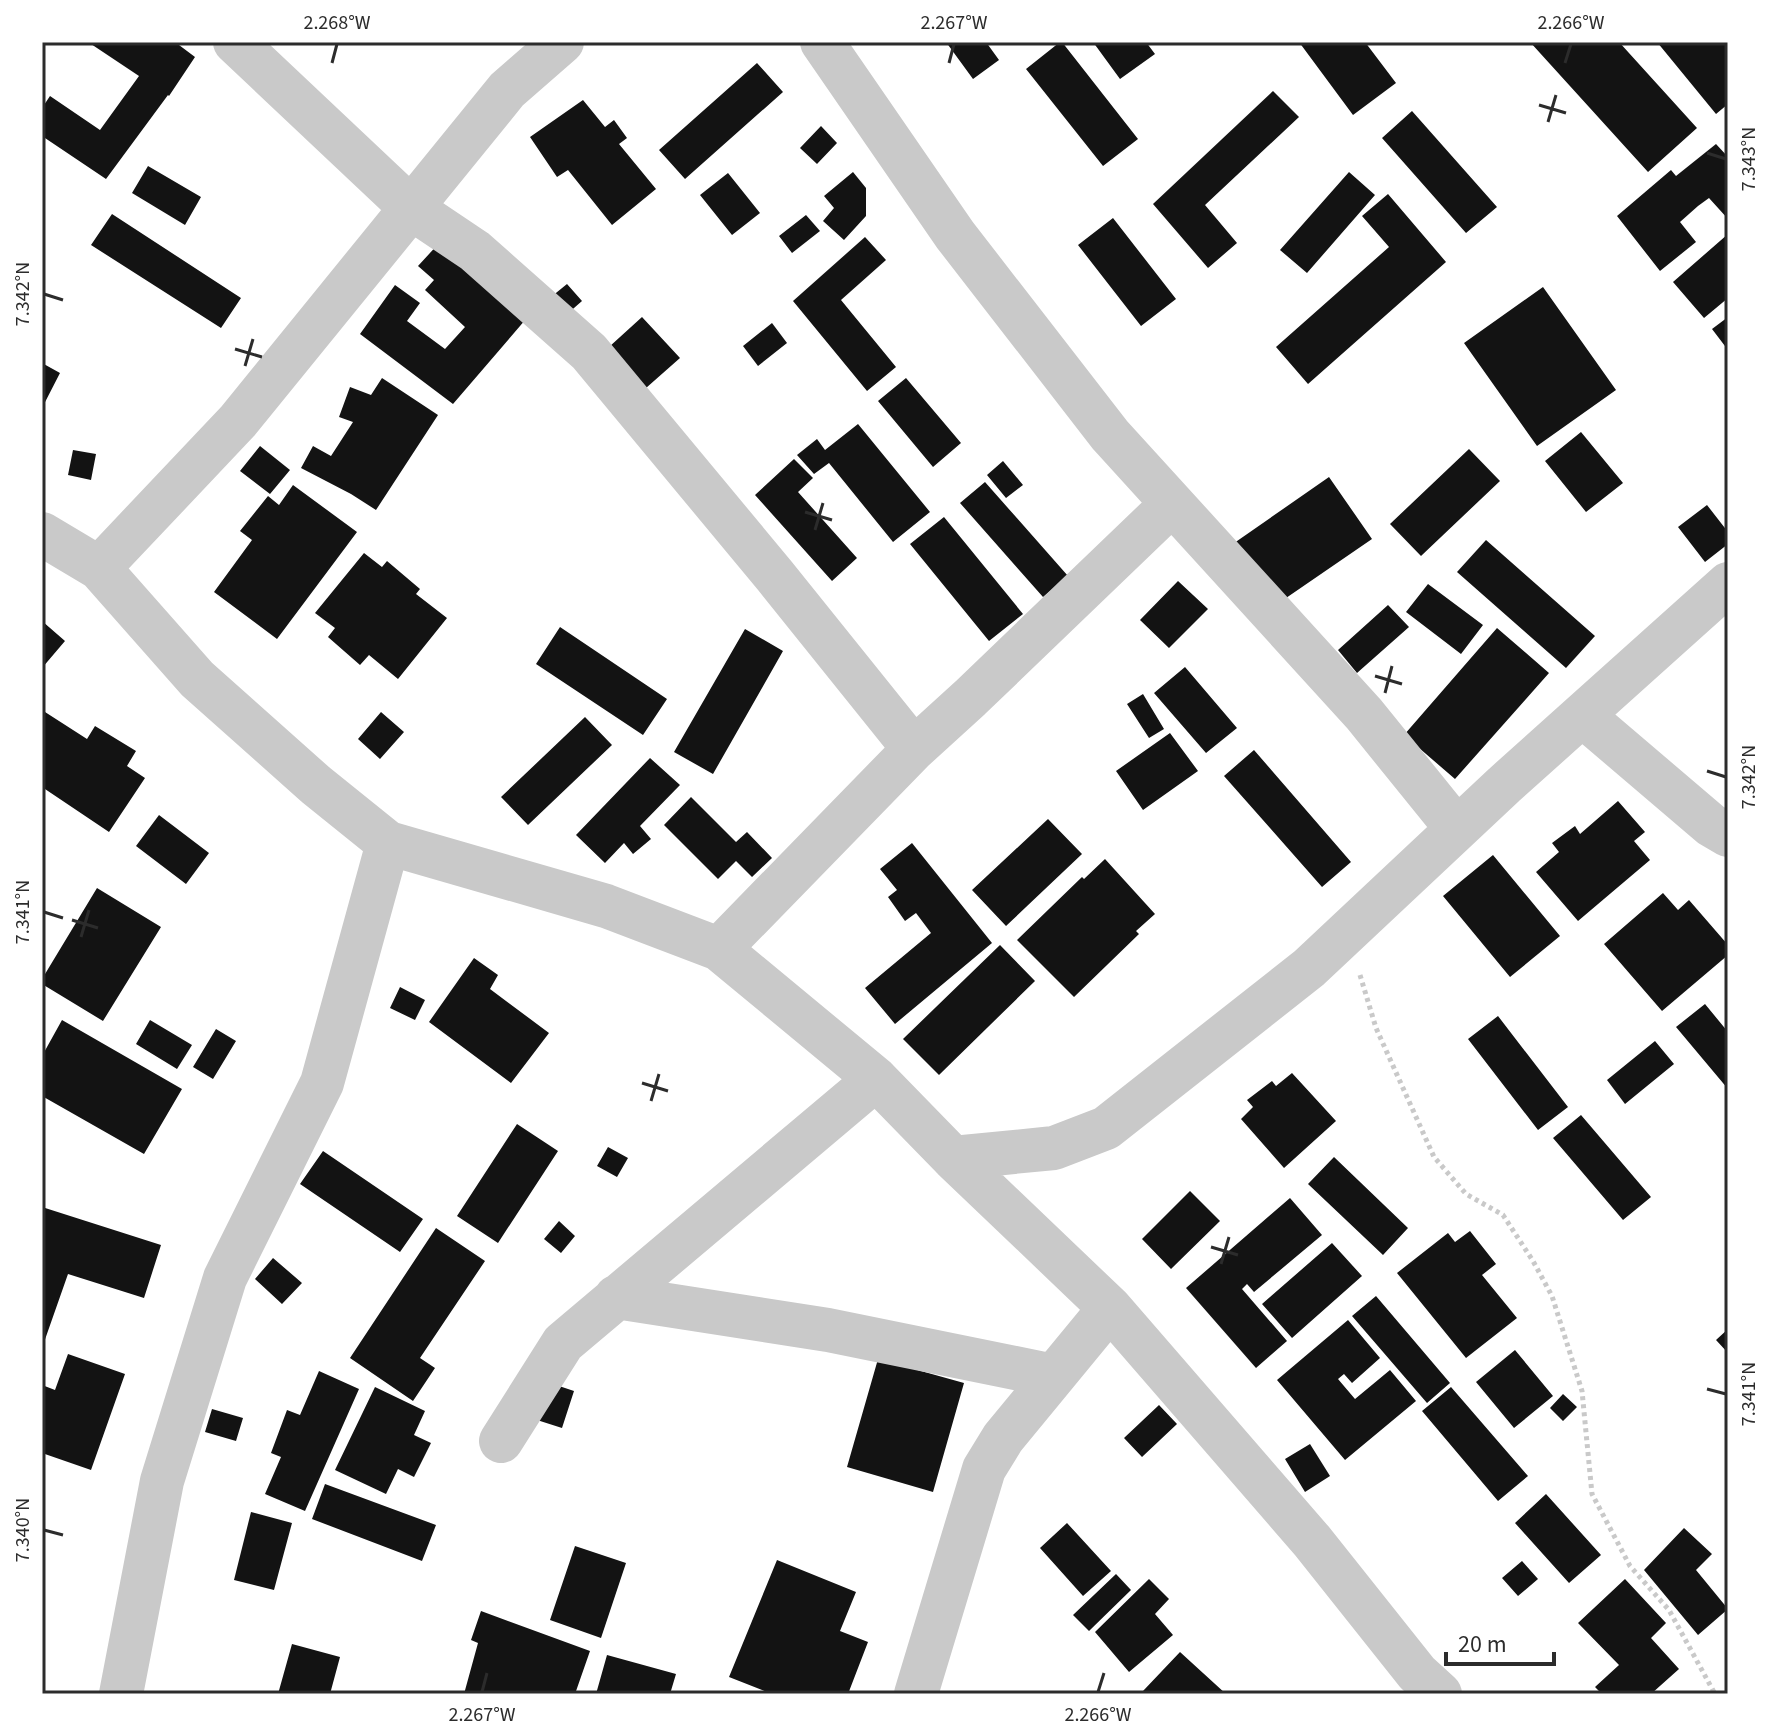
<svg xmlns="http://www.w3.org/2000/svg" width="1770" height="1736" font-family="'Source Sans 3',sans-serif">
	<rect width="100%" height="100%" fill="#fff"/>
	<path fill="#131313" d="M88 42H175L195 57 169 96 168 95 106 179 42 136V108L50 96 100 130 139 76Z
		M946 42H986L999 60 973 79Z
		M1060 42H1062L1138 139 1103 166 1026 69Z
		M1093 42H1146L1155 54 1120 79Z
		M1299 42H1365L1396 83 1353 115Z
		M1530 42H1619L1697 128 1648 172Z
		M1657 42H1728V104L1716 114Z
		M757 63 783 92 685 179 659 150Z
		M1273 91 1299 117 1205 205 1237 243 1208 268 1153 204Z
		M583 100 605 127 614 120 627 138 619 144 656 189 612 225 568 170 557 177 530 137Z
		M1412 111 1497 207 1466 233 1382 138Z
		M821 126 837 143 817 164 800 148Z
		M1716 144 1728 157V219L1709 198 1698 206 1680 222 1696 242 1660 271 1617 216 1671 170 1676 176Z
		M148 166 201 197 185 225 132 193Z
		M853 172 866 188V216L844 240 823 221 834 208 824 196Z
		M1349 172 1375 195 1307 273 1280 250Z
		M728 173 760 213 732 235 700 195Z
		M1388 194 1446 262 1308 384 1276 347 1389 247 1362 216Z
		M112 214 241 298 221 328 91 245Z
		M806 215 820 231 792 253 779 236Z
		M1113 218 1176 299 1141 326 1078 245Z
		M1728 234V298L1704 318 1673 282Z
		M865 237 886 260 841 300 896 367 867 391 793 301Z
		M441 241 526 319 453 404 360 334 395 285 420 303 407 321 445 349 465 327 425 290 434 280 418 266Z
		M567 284 582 301 566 315 551 297Z
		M1543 287 1616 390 1537 446 1464 343Z
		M642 317 680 358 646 388 609 347Z
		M1728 317V350L1712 329Z
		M772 323 787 343 758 366 743 346Z
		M42 363 60 373 42 408Z
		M382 378 438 415 376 510 351 494 301 468 313 446 331 456 353 422 339 417 350 387 371 395Z
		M906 378 961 443 933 467 878 401Z
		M858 424 930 512 893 542 829 463 814 474 797 455 817 439 825 450Z
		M1581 432 1623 483 1586 512 1545 461Z
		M260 446 290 470 270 494 240 471Z
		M1469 449 1500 481 1421 556 1390 524Z
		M73 450 96 454 91 480 68 475Z
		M794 459 813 478 798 492 857 558 832 581 755 495Z
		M1003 461 1023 485 1006 498 987 475Z
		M1329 477 1372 539 1270 609 1227 548Z
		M985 482 1068 576 1043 597 960 503Z
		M293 485 357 532 277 639 214 592 252 540 240 531 268 496 279 505Z
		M1707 505 1728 532V544L1705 562 1678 527Z
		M944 517 1023 614 989 641 910 544Z
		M1486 540 1595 636 1566 668 1457 572Z
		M364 553 382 567 387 561 420 589 416 594 447 618 398 679 369 655 360 665 328 637 335 628 315 613Z
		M1178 581 1208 609 1169 648 1140 620Z
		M1428 584 1483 625 1461 654 1406 612Z
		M1388 605 1409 627 1357 673 1338 650Z
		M42 621 65 641 42 668Z
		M560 627 667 699 643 735 536 664Z
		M1497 628 1549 673 1455 779 1404 735Z
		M745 629 783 651 713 774 674 752Z
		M1185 667 1237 728 1206 753 1154 693Z
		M1143 694 1164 729 1149 738 1127 704Z
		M45 712 87 739 95 726 136 751 127 766 145 778 109 832 42 787V717Z
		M381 712 404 732 380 759 358 739Z
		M585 717 612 745 528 825 501 797Z
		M1170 733 1198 771 1143 810 1116 771Z
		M1254 750 1351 862 1322 887 1224 776Z
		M650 758 680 785 640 826 651 839 633 854 624 843 605 863 576 835Z
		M691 797 736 842 747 832 772 858 752 877 736 861 718 879 664 825Z
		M1618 801 1645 832 1634 841 1650 860 1578 921 1536 872 1559 852 1552 843 1575 826 1580 834Z
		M159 815 209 853 186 884 136 846Z
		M1048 819 1082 854 1006 926 972 890Z
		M912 843 992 943 895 1024 865 988 931 933 916 913 905 921 888 897 897 890 880 869Z
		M1493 855 1560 936 1510 977 1443 896Z
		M1105 859 1155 914 1136 931 1139 934 1074 997 1017 940 1082 877 1084 879Z
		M97 888 161 927 103 1021 42 984V979Z
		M1663 893 1678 910 1689 900 1728 945V955L1662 1011 1604 944Z
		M1000 945 1035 981 939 1075 903 1039Z
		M474 958 498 975 490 989 549 1033 511 1083 429 1022Z
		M400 987 425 1000 415 1020 390 1008Z
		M1705 1004 1728 1032V1089L1676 1027Z
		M1498 1016 1568 1107 1538 1130 1468 1039Z
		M62 1020 182 1089 144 1154 42 1096V1056Z
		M150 1020 192 1045 177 1069 136 1044Z
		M216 1029 236 1041 213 1079 193 1067Z
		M1655 1041 1674 1064 1625 1104 1607 1080Z
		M1292 1073 1336 1121 1284 1168 1241 1119 1253 1107 1247 1100 1272 1081 1276 1086Z
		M1581 1115 1651 1197 1623 1220 1553 1138Z
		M517 1124 558 1151 498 1243 457 1216Z
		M608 1147 628 1158 617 1177 597 1166Z
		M323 1151 423 1219 400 1252 300 1184Z
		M1334 1157 1408 1228 1383 1255 1308 1184Z
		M1190 1191 1220 1221 1171 1269 1142 1239Z
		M1290 1198 1322 1235 1254 1292 1247 1284 1242 1289 1287 1341 1256 1368 1186 1288Z
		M42 1207 161 1245 144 1298 68 1274 42 1348Z
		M559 1221 575 1236 561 1253 544 1239Z
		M436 1228 485 1261 420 1358 435 1368 413 1401 350 1358Z
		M1470 1231 1496 1264 1482 1275 1517 1318 1466 1358 1397 1273 1448 1233 1455 1242Z
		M1332 1243 1362 1276 1292 1338 1262 1304Z
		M273 1258 302 1283 282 1304 255 1279Z
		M1376 1296 1450 1383 1427 1403 1352 1316Z
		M1348 1320 1380 1358 1352 1383 1344 1374 1338 1379 1355 1399 1390 1370 1416 1401 1345 1460 1277 1380Z
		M1728 1329V1353L1716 1340Z
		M1515 1350 1553 1396 1514 1428 1476 1382Z
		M68 1354 125 1374 91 1470 42 1453V1385L55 1390Z
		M878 1359 964 1383 933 1492 847 1467Z
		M319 1371 359 1389 305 1511 265 1494 281 1457 271 1453 287 1410 300 1415Z
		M550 1383 574 1391 562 1428 537 1420Z
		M375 1387 425 1411 414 1435 431 1443 414 1477 398 1469 386 1494 335 1470Z
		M1451 1387 1528 1476 1498 1501 1422 1411Z
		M1563 1394 1577 1407 1563 1421 1550 1408Z
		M1159 1405 1177 1424 1142 1457 1124 1438Z
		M212 1409 243 1418 236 1441 205 1432Z
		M1310 1444 1330 1476 1305 1492 1285 1459Z
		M325 1484 436 1525 422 1561 312 1519Z
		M1546 1494 1601 1555 1569 1583 1515 1523Z
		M251 1512 292 1523 274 1590 234 1580Z
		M1067 1523 1111 1571 1083 1596 1040 1548Z
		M1684 1528 1712 1554 1696 1570 1728 1609 1698 1635 1644 1570Z
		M575 1546 626 1563 601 1638 550 1620Z
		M777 1560 856 1592 840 1631 868 1642 848 1694H772L729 1677Z
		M1522 1561 1538 1579 1518 1596 1502 1578Z
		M1116 1574 1131 1590 1089 1631 1073 1615Z
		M1149 1579 1169 1599 1155 1614 1173 1635 1129 1672 1095 1632Z
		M1625 1579 1666 1623 1651 1638 1679 1669 1651 1694H1602L1595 1687 1619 1665 1578 1623Z
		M481 1611 590 1651 575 1694H464L478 1643 471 1640Z
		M292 1644 340 1657 330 1694H278Z
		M1180 1652 1226 1694H1146L1143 1691Z
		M607 1655 676 1674 670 1694H596Z"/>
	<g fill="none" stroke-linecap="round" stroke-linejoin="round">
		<path stroke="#c9c9c9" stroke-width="5" stroke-dasharray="4 4" stroke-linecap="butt" d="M1360 975 1376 1028 1434 1157 1466 1194 1503 1215 1533 1261 1552 1296 1582 1391 1592 1494 1630 1566 1669 1610 1715 1694"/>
		<path stroke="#c9c9c9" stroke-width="44" d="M235 42 411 208 475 251 589 352 775 576 914 749
			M822 42 955 235 1110 435 1364 714 1457 829
			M42 534 99 568 197 679 316 785 388 843 606 906 719 949 876 1079 953 1158 1110 1308 1312 1541 1417 1673 1440 1694
			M99 568 238 421 507 90 562 42
			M1582 715 1711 825 1728 835
			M719 949 914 749 970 698 1172 504
			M953 1158 1054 1148 1106 1128 1309 968 1504 785 1728 584
			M616 1297 828 1330 1054 1376
			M501 1441 563 1343 876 1079
			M121 1694 162 1481 225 1278 322 1083 388 843
			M916 1694 984 1469 1003 1438 1110 1308"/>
	</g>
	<path fill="none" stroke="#2c2c2c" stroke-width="3" d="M332 63 337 44M949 63 954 44M1565 63 1571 44M1539 105 1566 113M1548 122 1556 95M1707 153 1726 159M44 294 63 300M235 349 262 357M245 366 253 339M805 512 832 520M815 530 823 503M1375 676 1402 684M1385 693 1392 666M1707 771 1726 777M44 912 63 918M72 920 98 928M81 937 89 910M642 1083 668 1091M651 1101 659 1074M1211 1247 1238 1255M1221 1264 1229 1237M1707 1389 1726 1394M44 1530 63 1535M482 1692 487 1673M1098 1692 1104 1673"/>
	<rect width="1770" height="1736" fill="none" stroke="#ffffff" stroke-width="88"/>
	<path d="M1446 1652v12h108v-12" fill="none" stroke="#2c2c2c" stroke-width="4"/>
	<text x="1458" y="1652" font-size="24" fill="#2c2c2c" stroke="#ffffff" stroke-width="6" paint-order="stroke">20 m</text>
	<rect x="44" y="44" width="1682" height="1648" fill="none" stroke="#2c2c2c" stroke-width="3"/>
	<g font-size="20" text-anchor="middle" fill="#2c2c2c">
		<text x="337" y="29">2.268°W</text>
		<text x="954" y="29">2.267°W</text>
		<text x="1571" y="29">2.266°W</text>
		<text transform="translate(1748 159) rotate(-90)" y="7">7.343°N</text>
		<text transform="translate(22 294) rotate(-90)" y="7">7.342°N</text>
		<text transform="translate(1748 777) rotate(-90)" y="7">7.342°N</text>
		<text transform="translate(22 912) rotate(-90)" y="7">7.341°N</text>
		<text transform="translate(1748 1394) rotate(-90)" y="7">7.341°N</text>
		<text transform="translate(22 1530) rotate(-90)" y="7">7.340°N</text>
		<text x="482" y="1721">2.267°W</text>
		<text x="1098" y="1721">2.266°W</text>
	</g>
</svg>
